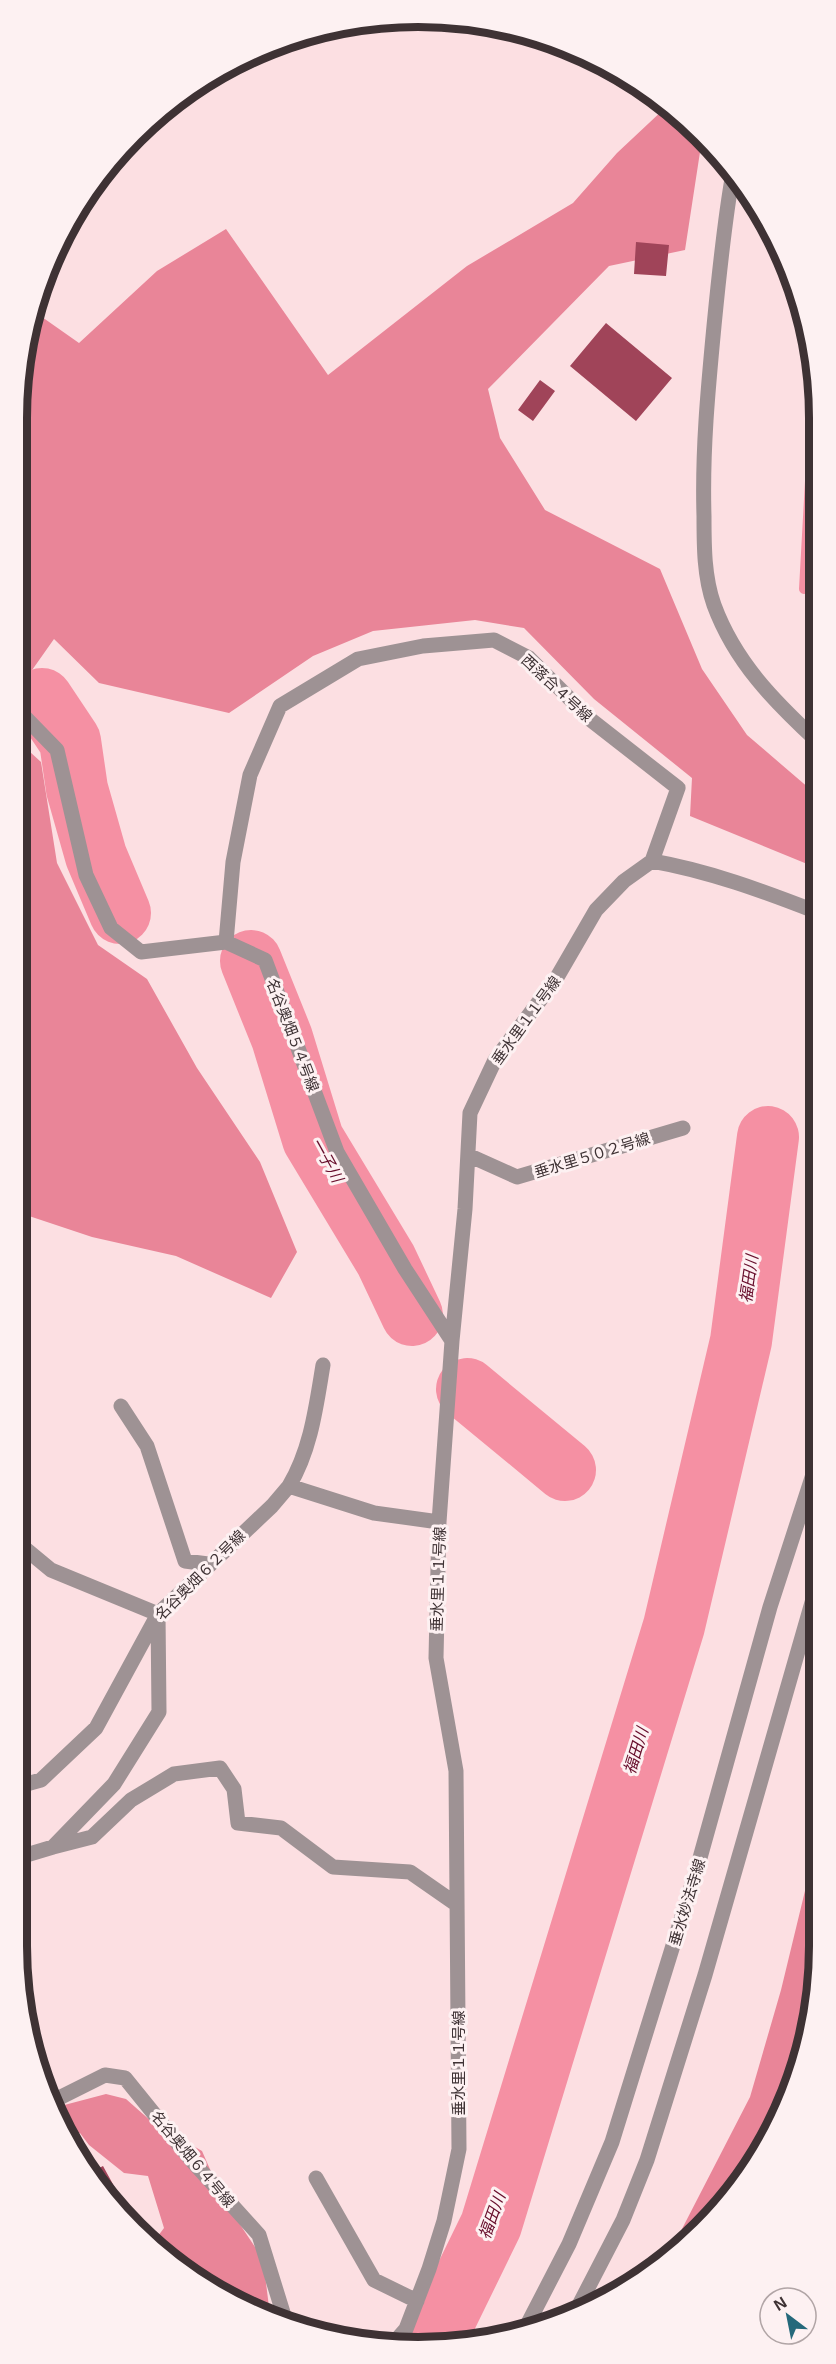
<svg xmlns="http://www.w3.org/2000/svg" width="836" height="2364" font-family="Helvetica,'Noto Sans JP',sans-serif">
	<rect width="100%" height="100%" fill="#fcdfe2"/>
	<path fill="#e98598" d="M665 108 702 139 685 250 609 266 488 389 500 438 545 510 660 569 702 669 747 735 817 795V868L690 816 692 778 594 699 524 628 475 620 373 631 313 656 229 713 99 683 54 639 18 690 17 418 32 310 79 343 157 271 226 229 328 375 467 266 573 203 617 153Z
		M18 741 41 762 57 863 98 945 147 979 197 1068 260 1162 297 1252 271 1298 176 1256 92 1237 20 1213Z
		M819 1833V1946L806 2050 752 2169 702 2230 667 2258 750 2097 781 1990Z
		M106 2094 126 2099 152 2122 202 2151 223 2199 263 2259 270 2315C226 2302 186 2276 152 2244L164 2228 148 2176 124 2173 89 2145 80 2133 71 2138 53 2108Z"/>
	<g fill="none" stroke-linecap="round" stroke-linejoin="round">
		<path stroke="#f590a3" stroke-width="10" d="M804 589 816 373"/>
		<path stroke="#f590a3" stroke-width="62" d="M42 699 70 741 77 789 96 856 120 913
			M251 961 282 1038 313 1139 386 1260 412 1315
			M467 1389 565 1470
			M432 2346 491 2225 674 1626 741 1341 768 1137"/>
	</g>
	<path fill="#a04459" d="M636 242 669 245 666 276 634 274Z
		M606 323 672 378 636 421 570 366Z
		M540 380 555 391 533 421 518 410Z
		M93 2162 97 2169 103 2166 120 2197 111 2202 87 2164Z"/>
	<g fill="none" stroke-linecap="round" stroke-linejoin="round">
		<path stroke="#9e9294" stroke-width="15" d="M733 173C724 223 719 275 714 326 708 389 702 452 704 516 704 546 704 577 714 605 735 662 774 701 817 741
			M18 710 57 750 86 875 111 928 141 952 226 942 265 960 337 1152 405 1269 452 1341
			M652 861C709 871 763 891 817 912
			M226 942 233 862 250 775 280 706 358 659 423 646 494 640 529 658 591 720 678 788 652 861
			M468 1155 517 1177 683 1128
			M121 1406 147 1446 185 1561 208 1564
			M289 1486C311 1449 316 1407 323 1365
			M22 1546 51 1570 158 1614 159 1712 114 1784 53 1847 23 1856
			M23 1785 41 1780 96 1728 158 1614 272 1506 289 1486 374 1513 439 1522
			M53 1847 92 1837 131 1800 174 1774 220 1768 234 1789 238 1823 281 1828 333 1867 410 1872 456 1904
			M49 2103 105 2075 125 2078 193 2162 259 2235 285 2319
			M316 2178 374 2280 417 2301
			M577 2309 623 2220 647 2160 705 1975 819 1578
			M523 2333 569 2244 612 2142 698 1865 770 1607 818 1459
			M392 2345 406 2329 429 2269 444 2221 459 2149 456 1771 436 1658 439 1522 452 1341 465 1209 470 1113 495 1060 556 979 596 910 624 881 652 861"/>
	</g>
	<g text-anchor="middle" dominant-baseline="central" stroke-width="6" stroke-linejoin="round" paint-order="stroke">
		<g font-size="15" fill="#3e3234" stroke="#fdf1f2">
			<text transform="translate(557 688) rotate(43)">西落合４号線</text>
			<text transform="translate(526 1020) rotate(-54)">垂水里１１号線</text>
			<text transform="translate(293 1035) rotate(69)">名谷奥畑５４号線</text>
			<text transform="translate(592 1155) rotate(-17)">垂水里５０２号線</text>
			<text transform="translate(200 1575) rotate(-45)">名谷奥畑６２号線</text>
			<text transform="translate(438 1579) rotate(-88)">垂水里１１号線</text>
			<text transform="translate(687 1902) rotate(-73)">垂水妙法寺線</text>
			<text transform="translate(458 2063) rotate(-90)">垂水里１１号線</text>
			<text transform="translate(193 2159) rotate(50)">名谷奥畑６４号線</text>
		</g>
		<g font-size="16" font-style="italic" fill="#670d2b" stroke="#fdf1f2">
			<text transform="translate(327 1160) rotate(61)">一子川</text>
			<text transform="translate(749 1279) rotate(-82)">福田川</text>
			<text transform="translate(636 1751) rotate(-73)">福田川</text>
			<text transform="translate(492 2216) rotate(-70)">福田川</text>
		</g>
	</g>
	<path d="M0 0H836V2364H0ZM418 27H418A391 391 0 0 1 809 418V1946A391 391 0 0 1 418 2337H418A391 391 0 0 1 27 1946V418A391 391 0 0 1 418 27Z" fill="#fdf1f2" fill-rule="evenodd"/>
	<path fill="none" stroke="#3e3234" stroke-width="8" d="M418 27H418A391 391 0 0 1 809 418V1946A391 391 0 0 1 418 2337H418A391 391 0 0 1 27 1946V418A391 391 0 0 1 418 27Z"/>
	<g transform="translate(788 2316) rotate(328)"><circle r="28" fill="#fdf1f2" stroke="#b1a5a6" stroke-width="1.5"/>
	<path d="M0-4.5L10 22L0 15L-10 22Z" fill="#25697b"/>
	<text y="-9" font-size="16" font-weight="bold" text-anchor="middle" fill="#3e3234">N</text>
	</g>
</svg>
